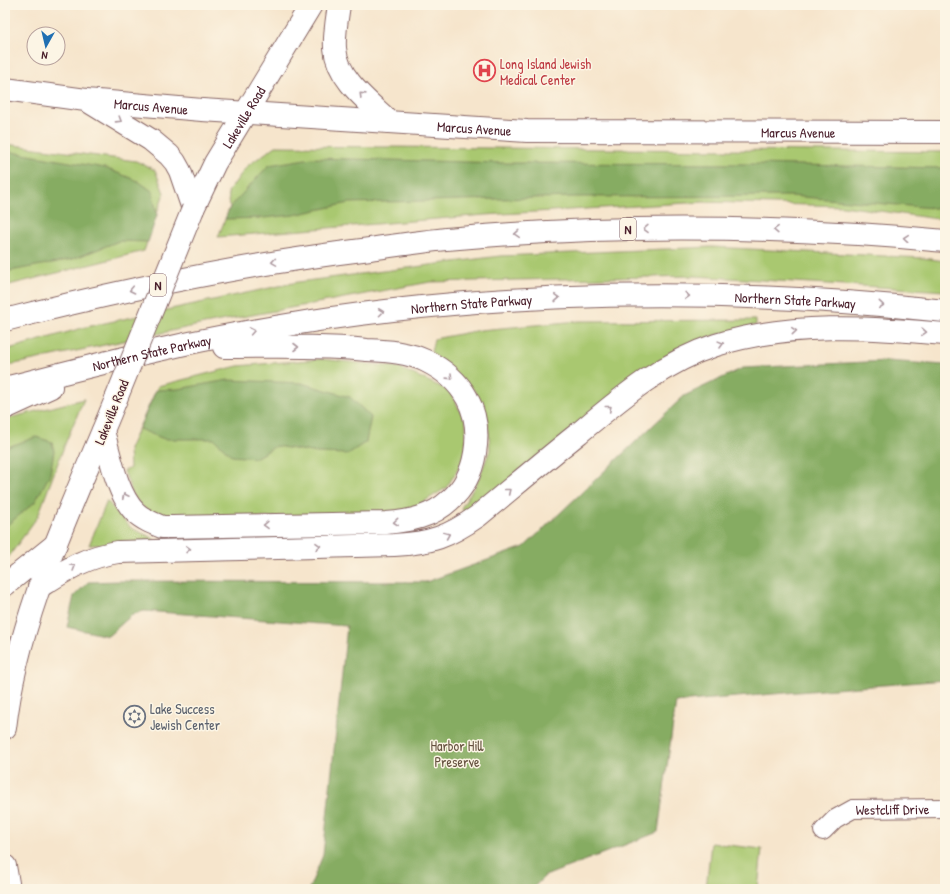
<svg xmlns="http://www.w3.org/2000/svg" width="950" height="894" font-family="'Patrick Hand',sans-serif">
	<rect width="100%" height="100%" fill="#fcf5e5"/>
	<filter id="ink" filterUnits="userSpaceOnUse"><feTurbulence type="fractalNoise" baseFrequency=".025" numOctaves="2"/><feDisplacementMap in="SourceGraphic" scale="8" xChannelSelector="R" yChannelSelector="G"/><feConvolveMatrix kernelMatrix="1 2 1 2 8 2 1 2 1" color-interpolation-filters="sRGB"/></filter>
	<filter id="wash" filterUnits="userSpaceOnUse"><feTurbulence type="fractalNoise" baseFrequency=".012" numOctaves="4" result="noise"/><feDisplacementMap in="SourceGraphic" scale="16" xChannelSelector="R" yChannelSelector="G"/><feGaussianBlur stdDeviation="0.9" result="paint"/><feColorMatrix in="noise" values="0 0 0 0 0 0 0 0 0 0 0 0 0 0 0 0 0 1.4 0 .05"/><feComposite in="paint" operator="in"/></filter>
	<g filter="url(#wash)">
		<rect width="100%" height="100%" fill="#f6e5cc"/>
		<path fill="#a9c870" stroke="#7a744e" d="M5 144 136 161 155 170 164 193 144 251 5 286Z
			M276 146 945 152V220L843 206 703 202 485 215 218 237 230 207 228 192 247 166Z
			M712 247 923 258 945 261V291L694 276 430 282 204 324 5 366V350L86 327 298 282 500 256Z
			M756 320V325L705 338 468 516 461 508 477 483 490 450 488 420 475 391 431 352 434 339 480 330 579 321Z
			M321 359 397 367 450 391 466 422V457L446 488 407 512 179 521 150 515 133 496 124 471 130 468 129 449 158 386 238 366Z
			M84 399 65 444 38 516 5 562V419Z
			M107 501 131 528 153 538 154 544 89 545Z
			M711 843 762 849 758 889H706Z"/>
		<path fill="#86ac62" stroke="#686646" d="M5 151 105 168 138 181 152 191 157 215 148 242 119 241 73 259 5 272Z
			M312 158 504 163 752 164 945 168V209L791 196 574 197 349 203 294 215 263 218 225 219 230 207 269 165Z
			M887 361 945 365V680L676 702 658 832 545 876 532 889H309L323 855 347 626 144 611 133 614 108 636 67 627 74 596 88 582 119 581 426 582 524 547 684 396 743 368Z
			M228 380 301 383 350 397 371 417 366 442 348 454 317 453 276 446 255 458 232 456 214 439H164L139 429 156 390 178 389Z
			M36 437 52 442 54 451 50 474 35 502 5 527V448Z"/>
	</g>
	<g filter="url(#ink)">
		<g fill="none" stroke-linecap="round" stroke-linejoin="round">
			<defs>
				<g id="minor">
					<path id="s1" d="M823 831 835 819 853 809 945 808"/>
				</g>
				<g id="secondary">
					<path id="s2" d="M5 89 86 100 202 110 527 131 945 132"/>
				</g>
				<g id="primary">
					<path d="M339 5C337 19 334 34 335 48 337 79 369 102 390 122"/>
					<path d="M86 100 151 140 169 155 175 162 180 171 193 209"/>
					<path id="s3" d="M193 209 215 163 311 5"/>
					<path d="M5 728C18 613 73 505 116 399"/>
					<path d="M5 866 9 889"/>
				</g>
				<g id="motorway">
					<path d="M5 320C125 289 247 264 370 249 399 245 429 240 459 238 621 224 783 226 945 241"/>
					<path id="s4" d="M5 388C60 374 116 359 172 347 206 339 240 333 275 327 494 289 724 287 945 311"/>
					<path d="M5 408 51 387"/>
					<path d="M103 431C110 455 117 494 135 512 142 519 152 523 162 527H172L386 523C410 521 432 517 450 500 464 488 472 471 475 453 482 411 463 379 426 361 408 352 387 351 367 350 319 345 271 347 224 347"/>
					<path d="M5 585 56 544"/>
					<path d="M39 587C66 570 85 557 118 552L394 545C431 543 448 537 478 516 512 488 545 460 579 433 621 398 663 362 716 345 789 322 870 327 945 334"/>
				</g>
			</defs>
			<use href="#minor" stroke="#866463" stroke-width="20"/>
			<use href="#secondary" stroke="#866463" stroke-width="24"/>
			<use href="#primary" stroke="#866463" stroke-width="24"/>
			<use href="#motorway" stroke="#866463" stroke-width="24"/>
			<use href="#minor" stroke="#fff" stroke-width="18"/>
			<use href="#secondary" stroke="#fff" stroke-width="22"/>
			<use href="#primary" stroke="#fff" stroke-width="22"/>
			<use href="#motorway" stroke="#fff" stroke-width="22"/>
			<defs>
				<path id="primary-bridge" d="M116 399 193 209"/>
			</defs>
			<use href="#primary-bridge" stroke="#866463" stroke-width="24" stroke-linecap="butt"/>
			<use href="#primary-bridge" stroke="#fff" stroke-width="22"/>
		</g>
		<defs><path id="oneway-chevron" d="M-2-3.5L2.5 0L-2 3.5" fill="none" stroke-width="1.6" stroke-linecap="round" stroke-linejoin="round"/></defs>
		<g stroke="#ae9aa0">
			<use href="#oneway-chevron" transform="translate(362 95) rotate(-136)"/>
			<use href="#oneway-chevron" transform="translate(119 120) rotate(32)"/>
			<use href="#oneway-chevron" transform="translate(646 229) rotate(179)"/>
			<use href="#oneway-chevron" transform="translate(776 230) rotate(-178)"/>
			<use href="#oneway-chevron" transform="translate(517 234) rotate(176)"/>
			<use href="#oneway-chevron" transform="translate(906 238) rotate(-175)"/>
			<use href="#oneway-chevron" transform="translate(274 262) rotate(171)"/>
			<use href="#oneway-chevron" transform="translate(132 290) rotate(168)"/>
			<use href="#oneway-chevron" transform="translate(687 296) rotate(2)"/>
			<use href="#oneway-chevron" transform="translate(557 298) rotate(-3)"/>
			<use href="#oneway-chevron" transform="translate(881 305) rotate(5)"/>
			<use href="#oneway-chevron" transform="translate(381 312) rotate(-7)"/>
			<use href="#oneway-chevron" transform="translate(252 331) rotate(-10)"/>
			<use href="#oneway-chevron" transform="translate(794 331) rotate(-5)"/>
			<use href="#oneway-chevron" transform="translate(924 332) rotate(4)"/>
			<use href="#oneway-chevron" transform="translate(721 344) rotate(-15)"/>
			<use href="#oneway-chevron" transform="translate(296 347)"/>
			<use href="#oneway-chevron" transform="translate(450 377) rotate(44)"/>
			<use href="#oneway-chevron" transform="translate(609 408) rotate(-39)"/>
			<use href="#oneway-chevron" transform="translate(508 491) rotate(-39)"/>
			<use href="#oneway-chevron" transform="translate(125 496) rotate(-116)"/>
			<use href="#oneway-chevron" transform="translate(396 522) rotate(175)"/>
			<use href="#oneway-chevron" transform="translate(266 525) rotate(179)"/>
			<use href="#oneway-chevron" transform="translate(447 535) rotate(-23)"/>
			<use href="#oneway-chevron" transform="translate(318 546) rotate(-1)"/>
			<use href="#oneway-chevron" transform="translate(188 549) rotate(-1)"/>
			<use href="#oneway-chevron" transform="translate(73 567) rotate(-31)"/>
		</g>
	</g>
	<defs>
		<symbol id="hospital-ring" viewBox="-11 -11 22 22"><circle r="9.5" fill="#fcf5e5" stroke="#e0444e" stroke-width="1.5"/><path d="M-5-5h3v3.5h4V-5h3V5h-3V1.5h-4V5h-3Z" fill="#e0444e"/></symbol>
		<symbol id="synagogue-ring" viewBox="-11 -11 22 22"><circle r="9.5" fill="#fcf5e5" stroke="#6b7280" stroke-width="1.5"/><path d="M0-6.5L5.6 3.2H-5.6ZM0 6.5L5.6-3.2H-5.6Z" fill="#6b7280"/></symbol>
	</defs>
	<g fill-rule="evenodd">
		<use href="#hospital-ring" x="472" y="58" width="25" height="25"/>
		<use href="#synagogue-ring" x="122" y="704" width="25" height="25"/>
	</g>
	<g text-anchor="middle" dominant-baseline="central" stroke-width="3" stroke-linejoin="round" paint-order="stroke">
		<g fill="#fcf5e5" stroke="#7f5f63" stroke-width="1">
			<rect x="620" y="218" width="16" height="22" rx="3"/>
			<rect x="150" y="274" width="16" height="22" rx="3"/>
		</g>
		<g font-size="13" font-weight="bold" fill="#4a1f2b">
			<text x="628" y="229">N</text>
			<text x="158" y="285">N</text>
		</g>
		<g font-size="14" fill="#be3a42" stroke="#fcf5e5" text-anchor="start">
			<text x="500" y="63">Long Island Jewish<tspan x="500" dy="16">Medical Center</tspan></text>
		</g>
		<g font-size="14" fill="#4a1f2b" stroke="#fcf5e5">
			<text stroke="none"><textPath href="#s2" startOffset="147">Marcus Avenue</textPath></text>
			<text stroke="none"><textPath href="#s3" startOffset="105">Lakeville Road</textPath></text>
			<text stroke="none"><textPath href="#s2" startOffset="471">Marcus Avenue</textPath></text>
			<text stroke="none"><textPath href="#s2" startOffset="795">Marcus Avenue</textPath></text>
			<text stroke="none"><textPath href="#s4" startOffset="799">Northern State Parkway</textPath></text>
			<text stroke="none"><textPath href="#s4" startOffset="475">Northern State Parkway</textPath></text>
			<text stroke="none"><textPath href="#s4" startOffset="151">Northern State Parkway</textPath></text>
			<text transform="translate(111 412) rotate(-68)">Lakeville Road</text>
			<text stroke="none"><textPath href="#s1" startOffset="77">Westcliff Drive</textPath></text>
		</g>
		<g font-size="14" fill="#5b616d" stroke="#fcf5e5" text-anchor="start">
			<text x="150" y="708">Lake Success<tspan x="150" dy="16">Jewish Center</tspan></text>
		</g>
		<g font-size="14" fill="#665240" stroke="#fcf5e5">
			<text x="457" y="745">Harbor Hill<tspan x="457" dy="16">Preserve</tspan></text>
		</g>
	</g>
	<rect width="950" height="894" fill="none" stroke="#fcf5e5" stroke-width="20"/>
	<g transform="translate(46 46) rotate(188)"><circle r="19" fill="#fcf5e5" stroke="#b59f9b"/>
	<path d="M0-3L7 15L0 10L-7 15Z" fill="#1f6fb2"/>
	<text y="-6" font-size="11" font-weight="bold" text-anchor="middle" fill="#4a1f2b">N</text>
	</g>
</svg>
